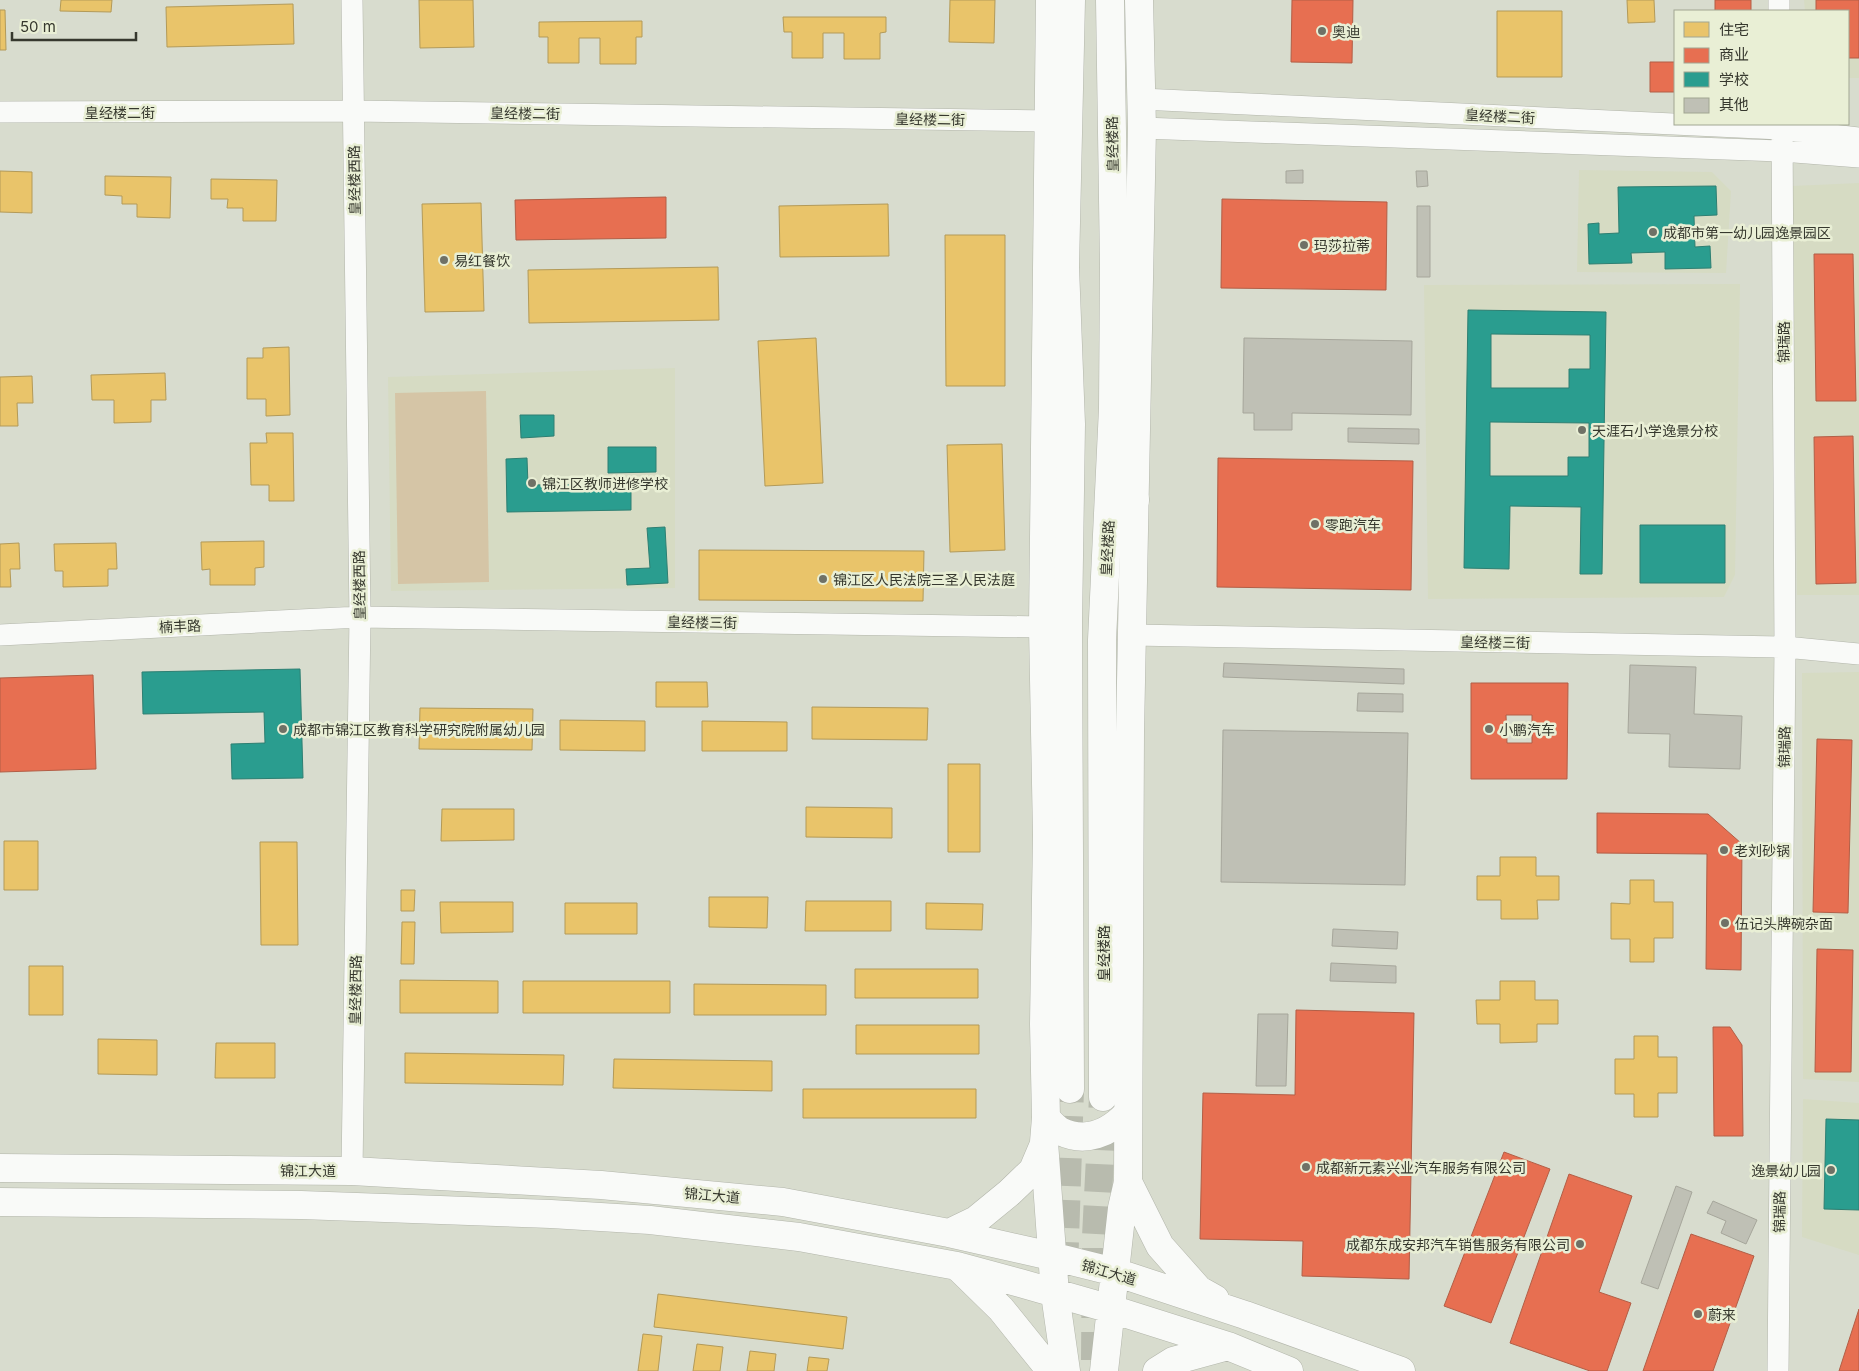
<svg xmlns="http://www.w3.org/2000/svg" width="1859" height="1371" font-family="Inter,'Noto Sans SC',sans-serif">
	<rect width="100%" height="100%" fill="#d8dcce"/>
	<path fill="#d6dbc3" d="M1804 0H1859V78H1848V11H1805Z
		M1579 170 1712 172 1731 191 1726 273 1577 272Z
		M1859 183V595H1797L1792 186Z
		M1740 284 1735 575 1724 597 1428 599 1424 285Z
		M675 368V588L391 591 388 377Z
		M1859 672V1082L1803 1079 1802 673Z
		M1803 1099 1859 1103V1255L1802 1237Z"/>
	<path fill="#d5c5a6" d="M486 391 489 582 398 584 395 393Z"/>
	<path fill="#e9c46a" stroke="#b39a58" d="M61 0H112L111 12 60 11Z
		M419 0H473L474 47 420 48Z
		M950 0H995L994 43 949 42Z
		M1627 0H1654L1655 22 1628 23Z
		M293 4 294 44 167 47 166 7Z
		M0 10H5L6 50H0Z
		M1497 11H1562V77H1497Z
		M783 17H886V32L880 33V59H844V33H823V58H792V32H784Z
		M642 21V37H636V64H600V38H579V63H548V37H539V22Z
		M0 171 32 172V213L0 212Z
		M105 176 171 177 170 218 137 217V204H122V196L105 195Z
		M211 179 277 180 276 221H243V208H227L228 199H211Z
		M481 203 484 311 425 312 422 204Z
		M888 204 889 256 780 257 779 206Z
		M945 235H1005V386H946Z
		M718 267 719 320 529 323 528 270Z
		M816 338 823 483 765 486 758 341Z
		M289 347 290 415 266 416V399H247V358H263V348Z
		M165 373 166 400H151V422L114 423V400H92L91 375Z
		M32 376 33 403H17L18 426H0V377Z
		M266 433H293L294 501H269V485H251L250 443H267Z
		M1002 444 1005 550 950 552 947 445Z
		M264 541V567L255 568V585H210V569L202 570 201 542Z
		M19 543 20 569H10L11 587H0V544Z
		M116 543 117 569H108V586L63 587V571H55L54 544Z
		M699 550 924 551 923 601 699 600Z
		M656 682H707L708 707H656Z
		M812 707 928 708 927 740 812 739Z
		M420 708 533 709 532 750 419 749Z
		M560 720 645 721V751L560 750Z
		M702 721 787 722V751H702Z
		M948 764H980V852H948Z
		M806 807 892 808V838L806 837Z
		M442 809H514V840L441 841Z
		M4 841H38V890H4Z
		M260 842H297L298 945H261Z
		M1500 857H1536V876H1559V900H1537L1538 919H1501V900H1477V876H1500Z
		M1630 880H1654V902H1673V938H1654V962H1630V939H1611V903L1630 904Z
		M401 890H415L414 911H401Z
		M709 897H768L767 928 709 927Z
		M806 901H891V931H805Z
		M440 902H513V932L441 933Z
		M565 903H637V934H565Z
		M926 903 983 904 982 930 926 929Z
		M402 922H415L414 964H401Z
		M29 966H63V1015H29Z
		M855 969H978V998H855Z
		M400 980 498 981V1013H400Z
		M523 981H670V1013H523Z
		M1500 981H1535V1000H1558V1024H1537V1042L1500 1043V1024H1477L1476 1000H1500Z
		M694 984 826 985V1015H694Z
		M856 1025H979V1054H856Z
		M1634 1036H1658V1057H1677V1093H1658V1117H1634V1094H1615V1059H1634Z
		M98 1039 157 1040V1075L98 1074Z
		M216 1043H275V1078H215Z
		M405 1053 564 1055 563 1085 405 1083Z
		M614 1059 772 1061V1091L613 1088Z
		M803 1089H976V1118H803Z
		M658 1294 847 1317 843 1349 654 1327Z
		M643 1334 662 1336 658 1371H638Z
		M697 1344 723 1347 720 1371H693Z
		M750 1351 776 1354 774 1371H747Z
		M809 1357 829 1359 827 1371H807Z"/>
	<path fill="#e76f51" stroke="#b25e46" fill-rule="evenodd" d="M1292 0H1353L1352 63 1291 62Z
		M1715 0H1751V11H1715Z
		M1816 0H1859V58H1848V11H1816Z
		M1650 62H1675V92H1650Z
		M666 197V238L516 240 515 200Z
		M1222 199 1387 202 1386 290 1221 288Z
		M1814 254H1853L1856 401H1816Z
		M1853 436 1856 583 1816 584 1814 437Z
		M1218 458 1413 461 1411 590 1217 587Z
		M93 675 96 769 0 772V678Z
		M1471 683H1568L1567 779H1471ZM1506 715H1532V743H1507Z
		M1817 739 1852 740 1848 913 1813 912Z
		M1597 813 1708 814 1742 844 1741 970 1706 969 1707 854 1597 853Z
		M1817 949 1853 950 1851 1072H1815Z
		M1296 1010 1414 1013 1409 1279 1302 1276 1303 1241 1200 1239 1203 1093 1295 1095Z
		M1713 1027H1730L1742 1045 1743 1136H1714Z
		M1504 1152 1550 1169 1491 1323 1444 1306Z
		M1569 1174 1632 1196 1599 1292 1631 1303 1607 1371H1590L1510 1343Z
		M1691 1234 1754 1256 1713 1371H1643Z
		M1859 1309V1371H1839Z"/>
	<path fill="#2a9d8f" stroke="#2e7f72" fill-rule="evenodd" d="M1716 186 1717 215 1694 216 1695 247 1710 246 1711 268 1665 269V252L1631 253 1632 263 1589 264 1588 224 1599 223V234L1619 233 1618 187Z
		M1468 310 1606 312 1602 574H1580L1581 507 1510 506 1509 569 1464 568ZM1491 334 1590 335V369H1569V388H1491ZM1490 422 1589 423V457H1568V476H1490Z
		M520 415H554V436L521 438Z
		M608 447H656V472L608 473Z
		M527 458 528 485 631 484V510L507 512 506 459Z
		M1640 525H1725V583H1640Z
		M665 527 668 583 627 585 626 569 650 568 647 528Z
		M300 669 303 778 232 779 231 744 265 743 264 712 143 714 142 672Z
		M1826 1119 1859 1120V1210L1824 1209Z"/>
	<path fill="#bfc0b5" stroke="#a6a69b" d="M1303 170V183H1286V171Z
		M1416 171H1427L1428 186 1417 187Z
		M1417 206H1430V277H1417Z
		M1244 338 1412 341 1411 415 1292 413V430H1254V413H1243Z
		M1348 428 1419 429V444L1348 442Z
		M1224 663 1404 669V684L1223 677Z
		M1630 665 1696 667 1694 714 1742 716 1740 769 1669 767 1670 734 1628 733Z
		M1358 693 1403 694V712L1357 711Z
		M1223 730 1408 733 1405 885 1221 882Z
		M1333 929 1398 932 1397 949 1332 946Z
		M1331 963 1396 966V983L1330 981Z
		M1258 1014H1288L1286 1086H1256Z
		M1676 1186 1692 1192 1658 1289 1641 1283Z
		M1713 1201 1757 1220 1746 1244 1721 1233 1726 1221 1707 1213Z"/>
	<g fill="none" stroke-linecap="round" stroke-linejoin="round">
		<path stroke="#b8bbae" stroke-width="28" stroke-dasharray="28 14" stroke-linecap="butt" d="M1064 1270 1070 1089
			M1095 1360 1096 1237 1103 1097"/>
		<defs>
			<path id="minor" d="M352 0 360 617 352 1171
				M1779 0V11
				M1141 99 1782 129 1859 138
				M0 112 353 111 1050 121
				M1142 128 1782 151 1859 157
				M0 635 360 617 1043 627
				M1132 635 1785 647 1859 654
				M1778 1371 1785 647 1782 124"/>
			<path id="major" d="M1050 0 1043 627 1047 835 1044 1024 1046 1118 1044 1142 1055 1294 1066 1371
				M1046 1118C1050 1122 1055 1128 1060 1131 1086 1144 1109 1133 1127 1114
				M0 1168 352 1171 601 1185 783 1202 949 1233 1051 1256 1115 1272 1245 1315 1401 1371
				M1128 1182 1160 1246 1199 1290 1215 1299
				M0 1202 301 1205 551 1214 650 1220 799 1237 957 1266 1020 1283 1111 1309 1228 1346 1289 1371
				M949 1233 976 1220 1009 1193 1033 1170 1044 1144
				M958 1267 1001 1309 1051 1371
				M1104 1371 1122 1208 1128 1182 1130 732 1142 128 1139 0
				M1157 1371 1173 1361 1228 1346"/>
			<path id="highway" d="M1046 416 1055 351
				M1120 438 1135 500
				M1070 1089 1068 623 1071 424 1065 267 1071 0
				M1103 1097 1102 640 1113 408 1114 265 1110 0"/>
		</defs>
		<use href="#minor" stroke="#b2b5aa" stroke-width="22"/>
		<use href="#major" stroke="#b2b5aa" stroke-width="29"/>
		<use href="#highway" stroke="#b2b5aa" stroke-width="29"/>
		<use href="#minor" stroke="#f9faf8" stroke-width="21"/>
		<use href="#major" stroke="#f9faf8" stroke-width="28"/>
		<use href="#highway" stroke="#f9faf8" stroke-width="28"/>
	</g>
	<g fill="#6f7166" stroke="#e9efd5" stroke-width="2">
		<circle cx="1322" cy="31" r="5"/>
		<circle cx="1653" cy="232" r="5"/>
		<circle cx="1304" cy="245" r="5"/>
		<circle cx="444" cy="260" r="5"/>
		<circle cx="1582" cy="430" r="5"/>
		<circle cx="532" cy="483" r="5"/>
		<circle cx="1315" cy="524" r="5"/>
		<circle cx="823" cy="579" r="5"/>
		<circle cx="283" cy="729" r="5"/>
		<circle cx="1489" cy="729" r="5"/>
		<circle cx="1724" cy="850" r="5"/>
		<circle cx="1725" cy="923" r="5"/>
		<circle cx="1306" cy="1167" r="5"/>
		<circle cx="1831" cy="1170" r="5"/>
		<circle cx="1580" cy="1244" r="5"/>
		<circle cx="1698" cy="1314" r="5"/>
	</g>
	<g text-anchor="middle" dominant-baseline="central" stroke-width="5" stroke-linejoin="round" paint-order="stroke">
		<g font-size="14" fill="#36382e" stroke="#e9efd5" text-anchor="start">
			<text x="1332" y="31">奥迪</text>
			<text x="1663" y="232">成都市第一幼儿园逸景园区</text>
			<text x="1314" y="245">玛莎拉蒂</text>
			<text x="454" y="260">易红餐饮</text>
			<text x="1592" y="430">天涯石小学逸景分校</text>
			<text x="542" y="483">锦江区教师进修学校</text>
			<text x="1325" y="524">零跑汽车</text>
			<text x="833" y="579">锦江区人民法院三圣人民法庭</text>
			<text x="293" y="729">成都市锦江区教育科学研究院附属幼儿园</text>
			<text x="1499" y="729">小鹏汽车</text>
			<text x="1734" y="850">老刘砂锅</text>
			<text x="1735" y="923">伍记头牌碗杂面</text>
			<text x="1316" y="1167">成都新元素兴业汽车服务有限公司</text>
			<text x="1821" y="1170" text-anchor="end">逸景幼儿园</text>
			<text x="1570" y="1244" text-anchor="end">成都东成安邦汽车销售服务有限公司</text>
			<text x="1708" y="1314">蔚来</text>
		</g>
		<g font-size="14" fill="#36382e" stroke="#e9efd5">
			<text x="120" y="112">皇经楼二街</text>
			<text transform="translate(525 113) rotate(1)">皇经楼二街</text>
			<text transform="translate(1500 116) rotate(3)">皇经楼二街</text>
			<text transform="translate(930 119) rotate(1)">皇经楼二街</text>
			<text transform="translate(1112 144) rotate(-91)">皇经楼路</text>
			<text transform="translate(354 180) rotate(-91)">皇经楼西路</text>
			<text transform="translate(1783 342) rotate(-90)">锦瑞路</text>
			<text transform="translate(1107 548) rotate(-87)">皇经楼路</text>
			<text transform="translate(359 585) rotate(-91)">皇经楼西路</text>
			<text transform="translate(702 622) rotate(1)">皇经楼三街</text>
			<text transform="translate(180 626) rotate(-3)">楠丰路</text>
			<text transform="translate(1495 642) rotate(1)">皇经楼三街</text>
			<text transform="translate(1784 747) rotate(-89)">锦瑞路</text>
			<text transform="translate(1103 953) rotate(-90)">皇经楼路</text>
			<text transform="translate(355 990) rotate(-89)">皇经楼西路</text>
			<text x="308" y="1170">锦江大道</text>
			<text transform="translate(712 1195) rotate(5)">锦江大道</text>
			<text transform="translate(1779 1212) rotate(-89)">锦瑞路</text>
			<text transform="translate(1109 1272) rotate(16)">锦江大道</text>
		</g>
	</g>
	<rect x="1674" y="10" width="175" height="115" fill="#e9efd5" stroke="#a1a692"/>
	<rect x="1684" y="22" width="25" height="15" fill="#e9c46a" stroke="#a1a692"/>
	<text x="1719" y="35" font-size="15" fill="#36382e">住宅</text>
	<rect x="1684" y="48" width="25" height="15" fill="#e76f51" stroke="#a1a692"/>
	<text x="1719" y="60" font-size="15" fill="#36382e">商业</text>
	<rect x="1684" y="72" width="25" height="15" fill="#2a9d8f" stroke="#a1a692"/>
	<text x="1719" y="85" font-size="15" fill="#36382e">学校</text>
	<rect x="1684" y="98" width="25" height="15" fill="#bfc0b5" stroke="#a1a692"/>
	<text x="1719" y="110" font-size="15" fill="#36382e">其他</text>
	<path d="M12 32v8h124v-8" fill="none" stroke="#36382e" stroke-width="2.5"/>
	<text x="20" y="32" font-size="15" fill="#36382e" stroke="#e9efd5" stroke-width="4" paint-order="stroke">50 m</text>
</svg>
